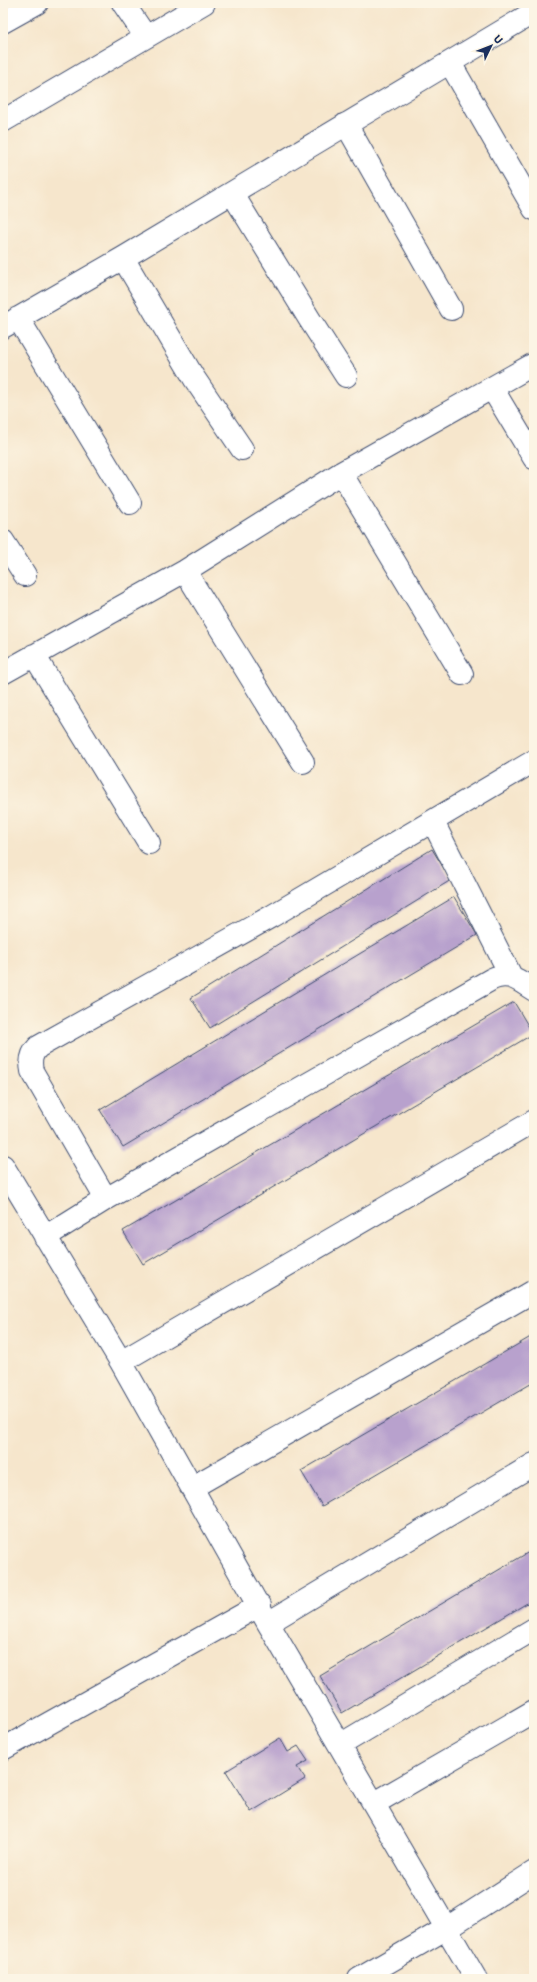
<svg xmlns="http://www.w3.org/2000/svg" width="537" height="1982" font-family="'Shantell Sans',sans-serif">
	<rect width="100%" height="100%" fill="#fcf5e5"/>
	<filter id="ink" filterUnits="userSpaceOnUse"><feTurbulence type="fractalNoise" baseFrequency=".025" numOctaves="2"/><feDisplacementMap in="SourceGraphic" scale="8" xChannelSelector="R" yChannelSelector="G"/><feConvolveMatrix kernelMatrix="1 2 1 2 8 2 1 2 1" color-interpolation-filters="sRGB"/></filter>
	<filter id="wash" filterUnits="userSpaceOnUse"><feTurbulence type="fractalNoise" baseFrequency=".012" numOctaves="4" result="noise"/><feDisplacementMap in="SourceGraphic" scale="16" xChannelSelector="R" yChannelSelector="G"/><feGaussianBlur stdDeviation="0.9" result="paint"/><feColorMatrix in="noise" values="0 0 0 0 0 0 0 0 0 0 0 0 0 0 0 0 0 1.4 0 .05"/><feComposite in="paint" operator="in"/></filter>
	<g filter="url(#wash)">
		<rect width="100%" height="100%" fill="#f6e6cc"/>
		<g id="blocks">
			<path fill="#b8a1cd" d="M432 849 451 880 210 1028 191 998Z
				M454 897 477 935 123 1147 100 1110Z
				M514 1002 533 1034 143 1264 123 1231Z
				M534 1335V1382L322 1506 301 1471Z
				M534 1549V1599L342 1713 320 1676Z
				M280 1738 288 1752 298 1746 308 1761 297 1767 305 1779 251 1812 226 1771Z"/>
		</g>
	</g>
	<g filter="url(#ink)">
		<use href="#blocks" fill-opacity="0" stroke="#3c4a6e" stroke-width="1"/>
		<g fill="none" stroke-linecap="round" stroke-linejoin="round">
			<defs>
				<path id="minor" d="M123 3 146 37
					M3 22 37 3
					M450 63 534 209
					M3 121 204 3
					M346 124 451 309
					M232 193 310 320 346 376
					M123 258 194 378 242 449
					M18 318 130 503
					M3 327 123 258 534 12
					M492 388 534 458
					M341 473 462 674
					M3 541 25 575
					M185 571 303 762
					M34 655 149 843
					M3 673 185 571 341 473 534 364
					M433 822 511 976
					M3 1166 121 1362 268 1623 476 1979
					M106 1199 32 1071C30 1061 31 1054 38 1047L272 916 534 761
					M45 1237 106 1199 492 979C509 971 519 981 534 990
					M121 1362 534 1121
					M193 1487 534 1291
					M268 1623 534 1464
					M340 1745 534 1629
					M3 1749 260 1605
					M375 1803 534 1711
					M359 1979 447 1928 534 1872"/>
			</defs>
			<use href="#minor" stroke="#3c4a6e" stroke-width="24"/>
			<use href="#minor" stroke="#fff" stroke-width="22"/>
		</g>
	</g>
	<rect width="537" height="1982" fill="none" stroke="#fcf5e5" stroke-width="16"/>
	<g transform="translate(491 46) rotate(47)" stroke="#fcf5e5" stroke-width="3" paint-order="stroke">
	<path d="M0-3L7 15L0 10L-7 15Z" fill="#1b2f5e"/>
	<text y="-6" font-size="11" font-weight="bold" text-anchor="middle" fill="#1b2f5e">U</text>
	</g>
</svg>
